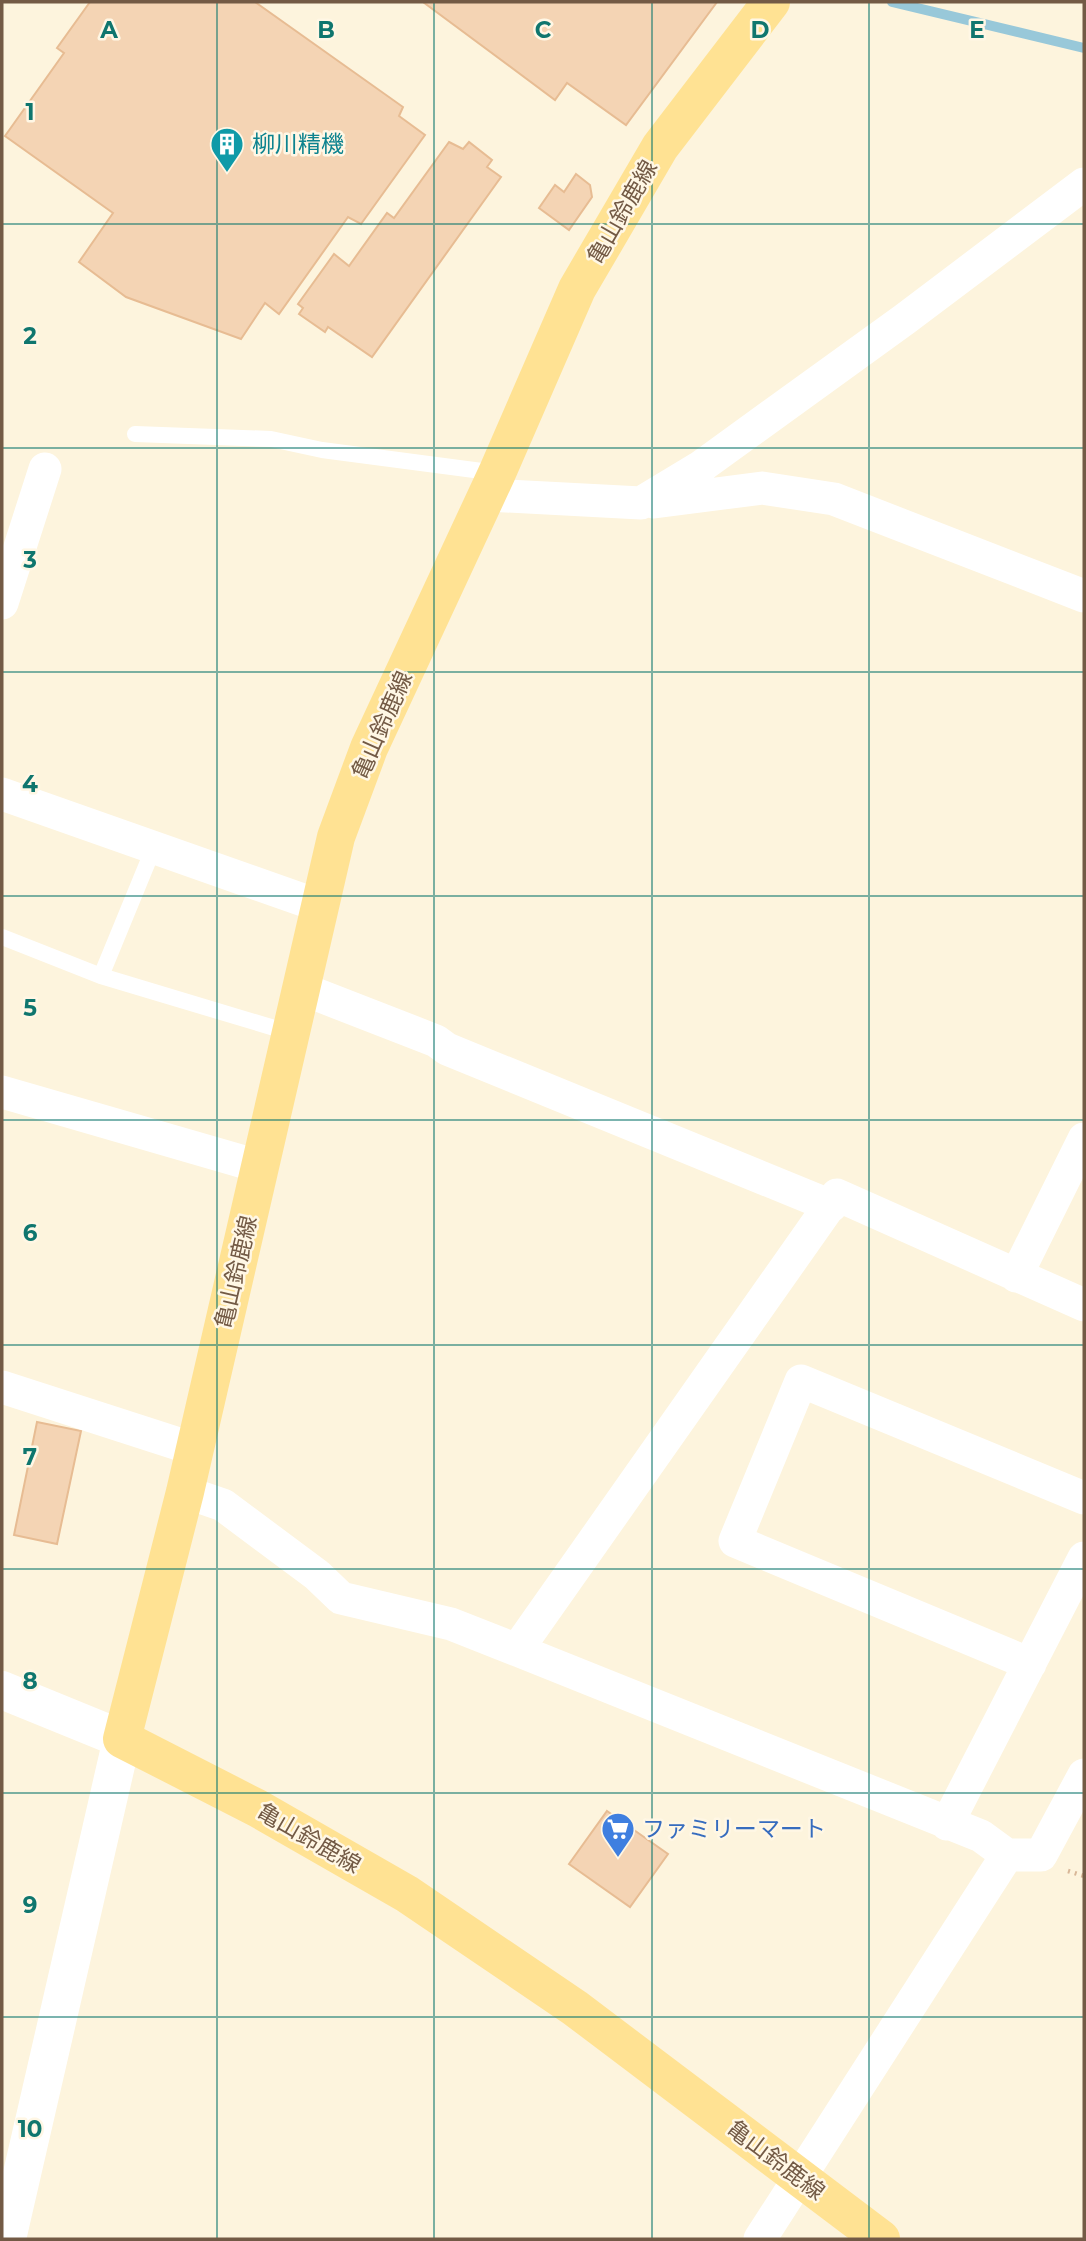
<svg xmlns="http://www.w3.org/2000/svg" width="1086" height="2241" font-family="Montserrat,'Noto Sans JP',sans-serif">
	<rect width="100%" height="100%" fill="#fdf4dd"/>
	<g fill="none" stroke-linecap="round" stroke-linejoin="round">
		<path stroke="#98c8d9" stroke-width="10" d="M892 2 1084 48"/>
	</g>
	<path fill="#f4d4b4" stroke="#e7bc93" stroke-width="2" d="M90 2H255L403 107 399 116 425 135 361 224 348 217 279 314 265 303 241 339 126 297 79 262 113 213 5 136 64 53 57 48Z
		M423 2H717L626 125 567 83 555 100Z
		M449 142 463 149 469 142 492 160 487 167 501 177 372 357 328 327 325 332 299 314 303 308 298 304 334 254 349 266 387 213 394 218Z
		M576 174 590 185 592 197 569 230 539 208 555 185 564 192Z
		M37 1422 81 1431 57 1544 14 1535Z
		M607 1811 668 1854 630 1907 569 1864Z"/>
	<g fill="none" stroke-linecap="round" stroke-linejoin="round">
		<path stroke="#d8b798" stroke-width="4.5" stroke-dasharray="2 5" stroke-linecap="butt" d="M1068 1871 1084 1876"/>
		<path stroke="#fff" stroke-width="16" d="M135 434 271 439 322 450 497 473
			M2 937 101 976 291 1033
			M101 976 154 847"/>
		<path stroke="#fff" stroke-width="33" d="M488 495 641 503 699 468 905 319 1084 184
			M654 502 762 488 834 499 1084 596
			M2 603 45 469
			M2 794 320 906
			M300 988 436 1041 447 1049 831 1206
			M2 1092 261 1167
			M1016 1276 1084 1139
			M2 1387 194 1449
			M185 1492 223 1505 317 1575 341 1598 451 1624 517 1650 981 1836 1007 1855H1041L1084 1775
			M517 1650 837 1195 1084 1305
			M1030 1664 735 1541 801 1381 1084 1498
			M947 1824 1084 1558
			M760 2239 1007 1855"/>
		<path stroke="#fff" stroke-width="38" d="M2 1690 122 1739 7 2239"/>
		<path stroke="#ffe293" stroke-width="38" d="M771 2 660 147 577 289 497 473 369 748 336 837 185 1492 122 1739 257 1808 407 1894 575 2008 881 2239"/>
	</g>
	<path fill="none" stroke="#0f766e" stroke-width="2" stroke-opacity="0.55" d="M217 2V2239M434 2V2239M652 2V2239M869 2V2239M2 224H1084M2 448H1084M2 672H1084M2 896H1084M2 1120H1084M2 1345H1084M2 1569H1084M2 1793H1084M2 2017H1084"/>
	<defs>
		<symbol id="building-pin" viewBox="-11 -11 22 30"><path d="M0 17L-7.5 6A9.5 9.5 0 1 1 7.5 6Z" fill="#0f9aa8" stroke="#fff7e5"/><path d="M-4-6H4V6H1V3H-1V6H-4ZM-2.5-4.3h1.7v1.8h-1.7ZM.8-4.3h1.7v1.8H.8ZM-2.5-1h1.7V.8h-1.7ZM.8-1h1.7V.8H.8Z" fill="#fff"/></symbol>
		<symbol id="supermarket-pin" viewBox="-11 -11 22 30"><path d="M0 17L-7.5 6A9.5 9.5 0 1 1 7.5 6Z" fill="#3f7fe0" stroke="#fff7e5"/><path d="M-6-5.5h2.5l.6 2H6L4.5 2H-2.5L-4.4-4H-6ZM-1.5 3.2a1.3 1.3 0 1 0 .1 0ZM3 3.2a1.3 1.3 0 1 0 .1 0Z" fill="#fff"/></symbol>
	</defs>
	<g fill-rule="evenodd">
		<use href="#building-pin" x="208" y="125" width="38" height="52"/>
		<use href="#supermarket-pin" x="599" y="1810" width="38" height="52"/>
	</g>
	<g text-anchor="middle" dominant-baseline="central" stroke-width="5" stroke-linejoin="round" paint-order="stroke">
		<g font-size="23" fill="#0d838f" stroke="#fff7e5" text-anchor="start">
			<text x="252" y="144">柳川精機</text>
		</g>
		<g font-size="23" fill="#735a45" stroke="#fff7e5">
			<text transform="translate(622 212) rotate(-60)">亀山鈴鹿線</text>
			<text transform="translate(382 725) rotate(-66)">亀山鈴鹿線</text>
			<text transform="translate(236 1272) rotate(-77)">亀山鈴鹿線</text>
			<text transform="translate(309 1838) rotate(30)">亀山鈴鹿線</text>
			<text transform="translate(776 2160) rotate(37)">亀山鈴鹿線</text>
		</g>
		<g font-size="23" fill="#366cbe" stroke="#fff7e5" text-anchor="start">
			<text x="642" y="1829">ファミリーマート</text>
		</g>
	</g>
	<g font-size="23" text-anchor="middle" font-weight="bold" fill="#0f766e" stroke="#fff7e5" stroke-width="5" stroke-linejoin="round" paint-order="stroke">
		<text x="109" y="38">A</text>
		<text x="326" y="38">B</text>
		<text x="543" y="38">C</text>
		<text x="760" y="38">D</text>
		<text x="977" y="38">E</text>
		<text x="30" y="120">1</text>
		<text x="30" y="344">2</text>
		<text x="30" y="568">3</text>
		<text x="30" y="792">4</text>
		<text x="30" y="1016">5</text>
		<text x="30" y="1241">6</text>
		<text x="30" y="1465">7</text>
		<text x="30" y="1689">8</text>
		<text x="30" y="1913">9</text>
		<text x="30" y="2137">10</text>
	</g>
	<rect width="1086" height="2241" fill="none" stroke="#735a45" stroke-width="7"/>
</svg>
